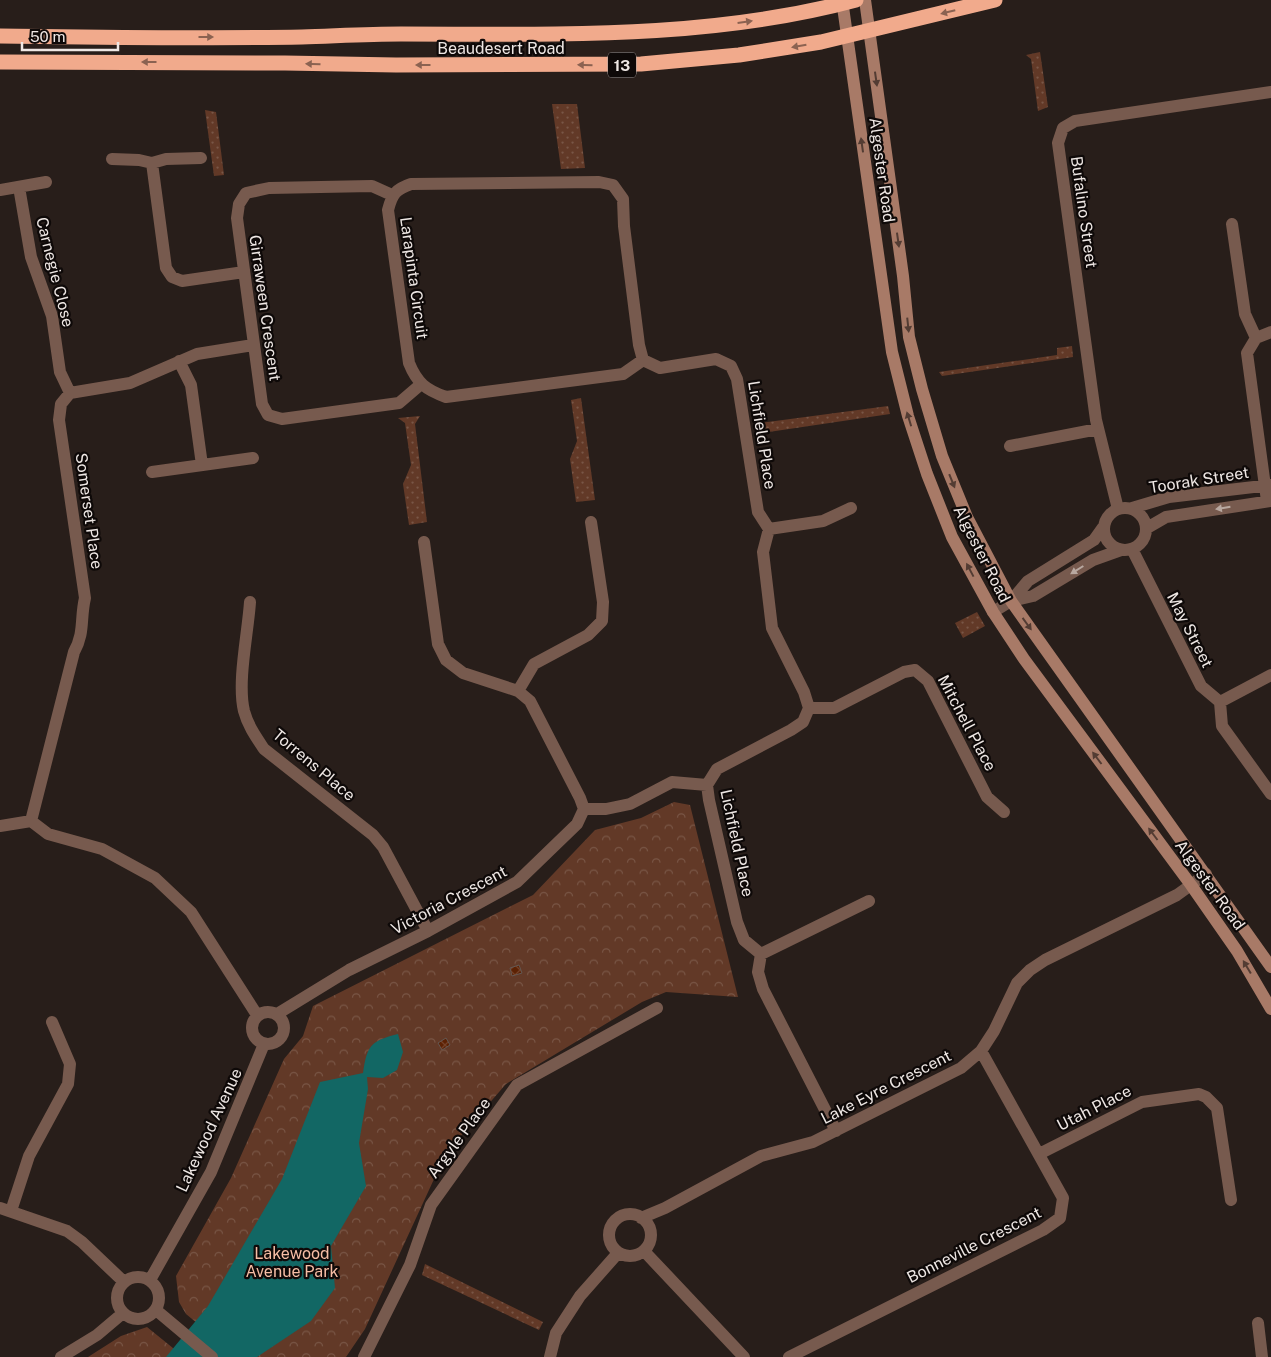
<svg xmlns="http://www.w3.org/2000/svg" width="1271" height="1357" font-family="'Public Sans',sans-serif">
	<defs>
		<pattern id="grass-dots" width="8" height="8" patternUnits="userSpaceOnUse" patternTransform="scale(1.25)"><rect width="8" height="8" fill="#623927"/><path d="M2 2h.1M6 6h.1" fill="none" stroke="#795646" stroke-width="1.8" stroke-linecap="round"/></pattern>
		<pattern id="park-crowns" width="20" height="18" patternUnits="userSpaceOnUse" patternTransform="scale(1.25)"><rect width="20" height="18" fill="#623927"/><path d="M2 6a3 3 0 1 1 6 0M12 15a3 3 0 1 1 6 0" fill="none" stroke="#795646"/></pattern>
		<pattern id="building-cross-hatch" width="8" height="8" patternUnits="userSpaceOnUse" patternTransform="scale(1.25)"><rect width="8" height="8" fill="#5c2103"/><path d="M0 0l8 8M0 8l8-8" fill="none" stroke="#744128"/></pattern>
	</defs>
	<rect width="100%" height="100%" fill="#281e1a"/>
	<path fill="url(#grass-dots)" d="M1040 52 1048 107 1038 111 1031 59 1026 55Z
		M552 104H577L585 168 561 169Z
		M205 110 216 112 224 175 214 176Z
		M1072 346 1073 357 942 376 939 372 1057 355V348Z
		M581 398 595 500 576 502 570 459 577 441 571 400Z
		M888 406 890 414 762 433 760 423Z
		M420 416 415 424 427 522 409 525 403 484 411 465 405 423 398 418Z
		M977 612 985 626 963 638 955 623Z
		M425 1264 543 1322 539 1330 422 1275Z"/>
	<path fill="url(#park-crowns)" d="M674 802 690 805 738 997 666 992 642 1002 506 1084 446 1153 365 1329 346 1357H238L186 1314 179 1302 176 1276 231 1178 284 1059 303 1036 313 1006 533 895 595 830 641 818Z
		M147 1327 184 1357H88L121 1336Z"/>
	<path fill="#126764" d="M398 1034 403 1052 397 1070 383 1078 367 1077 368 1089 359 1143 366 1186 331 1246 335 1288 311 1321 257 1357H166L208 1306 282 1179 320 1082 363 1073C367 1046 370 1041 398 1034Z"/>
	<path fill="url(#building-cross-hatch)" stroke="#635853" d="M519 965 522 973 512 976 510 968Z
		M446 1038 450 1045 442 1050 438 1043Z"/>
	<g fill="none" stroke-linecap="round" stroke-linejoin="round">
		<path stroke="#775a4e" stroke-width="12" d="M112 159 139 160 152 163 166 159 201 158
			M152 163 166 268 172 277 182 281 244 272
			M19 187 31 257 52 316 60 372 70 393
			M0 190 46 182
			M392 195 372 186 269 188 246 193 239 204 237 218 262 404 268 415 282 419 399 403 420 385
			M1232 224 1245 314 1256 338
			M643 360 639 345 624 226 623 199 613 185 599 182 411 184C396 189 392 194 388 210L409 363C417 383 426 390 446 397L623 374 643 360 660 368 716 359 731 366 737 379 758 512 769 529 763 552 772 628 804 692 809 708 803 722 791 730 717 769 707 785 709 800 737 922 744 940 761 954 758 972 763 989 836 1131
			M179 361 191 385 202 465
			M1010 446 1098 429
			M152 472 253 458
			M1267 501 1247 353 1256 338 1271 332
			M1104 529a21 21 0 1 1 42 0a21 21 0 1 1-42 0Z
			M1132 508 1169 497 1271 485
			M1118 509 1096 420 1058 143 1063 128 1075 121 1271 92
			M1147 528 1166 517 1271 501
			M769 529 823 521 851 508
			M1132 549 1201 686 1220 702 1222 726 1271 794
			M1011 601 1033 596 1093 560 1121 550
			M250 602C248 633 237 682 244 711 248 726 256 737 264 749L373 835 383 847 428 931
			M993 612 1011 601 1028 581 1094 540 1104 526
			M518 691 534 664 588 635 602 621 603 602 591 522
			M1220 702 1271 675
			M809 708H834L904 672 915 670 928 681 987 797 1004 812
			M584 809H606L630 804 672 782 707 785
			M31 821 74 652C85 632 80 619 85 598L59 420 61 404 70 393 130 383 197 354 253 345
			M0 826 31 821 48 834 102 849 155 878 191 912 257 1015
			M761 954 869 901
			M252 1028a16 16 0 1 1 32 0a16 16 0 1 1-32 0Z
			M277 1014 349 970 428 931 517 882 577 824 584 809 580 798 530 701 518 691 463 673 446 660 438 644 424 542
			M1039 1154 1142 1102 1199 1094 1206 1097 1217 1108 1231 1200
			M0 1208 67 1231 82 1242 124 1282
			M11 1211 29 1156 68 1084 70 1064 52 1022
			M609 1235a21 21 0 1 1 42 0a21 21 0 1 1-42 0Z
			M641 1218 665 1208 761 1156 813 1142 961 1068 981 1051 994 1031 1017 983 1030 970 1045 960 1177 895 1206 874
			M644 1251 744 1357
			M117 1298a21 21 0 1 1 42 0a21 21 0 1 1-42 0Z
			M150 1280 211 1172 264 1044
			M156 1310 212 1357
			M1258 1323 1262 1357
			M61 1357 97 1335 123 1313
			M364 1357 410 1265 431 1205 517 1085 657 1008
			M550 1357 556 1333 580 1296 618 1253
			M789 1357 1043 1230 1060 1218 1063 1198 981 1051"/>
		<path stroke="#a87a67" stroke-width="12" d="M842 0 892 352 908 416 927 474 952 537 993 612 1024 659 1191 885 1237 951 1271 1009
			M865 0 903 276 909 337 922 389 942 456 967 517 1011 601 1271 967"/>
		<path stroke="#f1aa8c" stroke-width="15" d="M0 36C101 37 202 39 302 37 335 36 368 34 401 34 554 34 707 40 856 0
			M0 62 285 63 396 65 641 64 739 55 821 42 995 0"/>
	</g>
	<defs><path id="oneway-solid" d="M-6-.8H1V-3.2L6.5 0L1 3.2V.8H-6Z" transform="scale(1.25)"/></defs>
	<g fill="#8b6251">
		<use href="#oneway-solid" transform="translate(948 12) rotate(166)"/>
		<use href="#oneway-solid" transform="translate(745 22) rotate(-8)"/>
		<use href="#oneway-solid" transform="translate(206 37)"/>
		<use href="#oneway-solid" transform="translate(799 46) rotate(170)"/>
		<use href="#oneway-solid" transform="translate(149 62) rotate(-180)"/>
		<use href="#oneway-solid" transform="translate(313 64) rotate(-178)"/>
		<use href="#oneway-solid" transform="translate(423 65) rotate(-180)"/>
		<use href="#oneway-solid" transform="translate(585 65) rotate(-179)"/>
	</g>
	<g fill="#533c33">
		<use href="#oneway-solid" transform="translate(876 79) rotate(82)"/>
		<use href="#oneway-solid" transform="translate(862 145) rotate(-98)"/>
		<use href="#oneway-solid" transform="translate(898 240) rotate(82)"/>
		<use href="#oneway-solid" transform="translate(908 325) rotate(84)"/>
		<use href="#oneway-solid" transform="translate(909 419) rotate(-107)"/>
		<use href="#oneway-solid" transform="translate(952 481) rotate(68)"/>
		<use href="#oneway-solid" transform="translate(970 570) rotate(-118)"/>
		<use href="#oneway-solid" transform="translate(1027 624) rotate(54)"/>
		<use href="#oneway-solid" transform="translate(1097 758) rotate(-127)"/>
		<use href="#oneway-solid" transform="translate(1153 834) rotate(-127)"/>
		<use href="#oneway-solid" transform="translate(1247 967) rotate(-121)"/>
	</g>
	<g fill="#b8a8a0">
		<use href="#oneway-solid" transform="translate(1223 508) rotate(171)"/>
		<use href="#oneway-solid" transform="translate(1077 570) rotate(148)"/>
	</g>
	<g text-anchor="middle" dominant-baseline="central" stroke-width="4.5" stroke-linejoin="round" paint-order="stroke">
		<rect fill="#0e0908" stroke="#aba4a2" stroke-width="1" x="608" y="52.5" width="28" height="25" rx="4"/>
		<g font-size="15" font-weight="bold" fill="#eee7e4">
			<text x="622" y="65">13</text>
		</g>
		<g font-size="16" fill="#eee7e4" stroke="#0e0908">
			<text x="501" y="48">Beaudesert Road</text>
			<text transform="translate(882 170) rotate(82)">Algester Road</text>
			<text transform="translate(1084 212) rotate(82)">Bufalino Street</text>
			<text transform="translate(55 272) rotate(76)">Carnegie Close</text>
			<text transform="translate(414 278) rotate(82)">Larapinta Circuit</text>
			<text transform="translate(265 308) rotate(82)">Girraween Crescent</text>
			<text transform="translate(762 435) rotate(81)">Lichfield Place</text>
			<text transform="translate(1199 480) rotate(-9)">Toorak Street</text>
			<text transform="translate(89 511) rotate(82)">Somerset Place</text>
			<text transform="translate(982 554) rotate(63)">Algester Road</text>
			<text transform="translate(1190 630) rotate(63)">May Street</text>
			<text transform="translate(967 723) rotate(62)">Mitchell Place</text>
			<text transform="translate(314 765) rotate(40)">Torrens Place</text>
			<text transform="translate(737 843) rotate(78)">Lichfield Place</text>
			<text transform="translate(1210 885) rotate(54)">Algester Road</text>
			<text transform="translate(449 900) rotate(-28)">Victoria Crescent</text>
			<text transform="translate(886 1087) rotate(-27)">Lake Eyre Crescent</text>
			<text transform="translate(1094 1108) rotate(-27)">Utah Place</text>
			<text transform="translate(209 1130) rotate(-65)">Lakewood Avenue</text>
			<text transform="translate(459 1138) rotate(-54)">Argyle Place</text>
			<text transform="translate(974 1245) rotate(-27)">Bonneville Crescent</text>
		</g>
		<g font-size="16" fill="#f6bda5" stroke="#0e0908">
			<text x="292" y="1253">Lakewood<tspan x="292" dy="18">Avenue Park</tspan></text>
		</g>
	</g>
	<path d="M22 42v8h96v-8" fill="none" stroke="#eee7e4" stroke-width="2.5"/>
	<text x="30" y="42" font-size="15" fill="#eee7e4" stroke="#0e0908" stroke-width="4" paint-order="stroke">50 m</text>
</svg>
